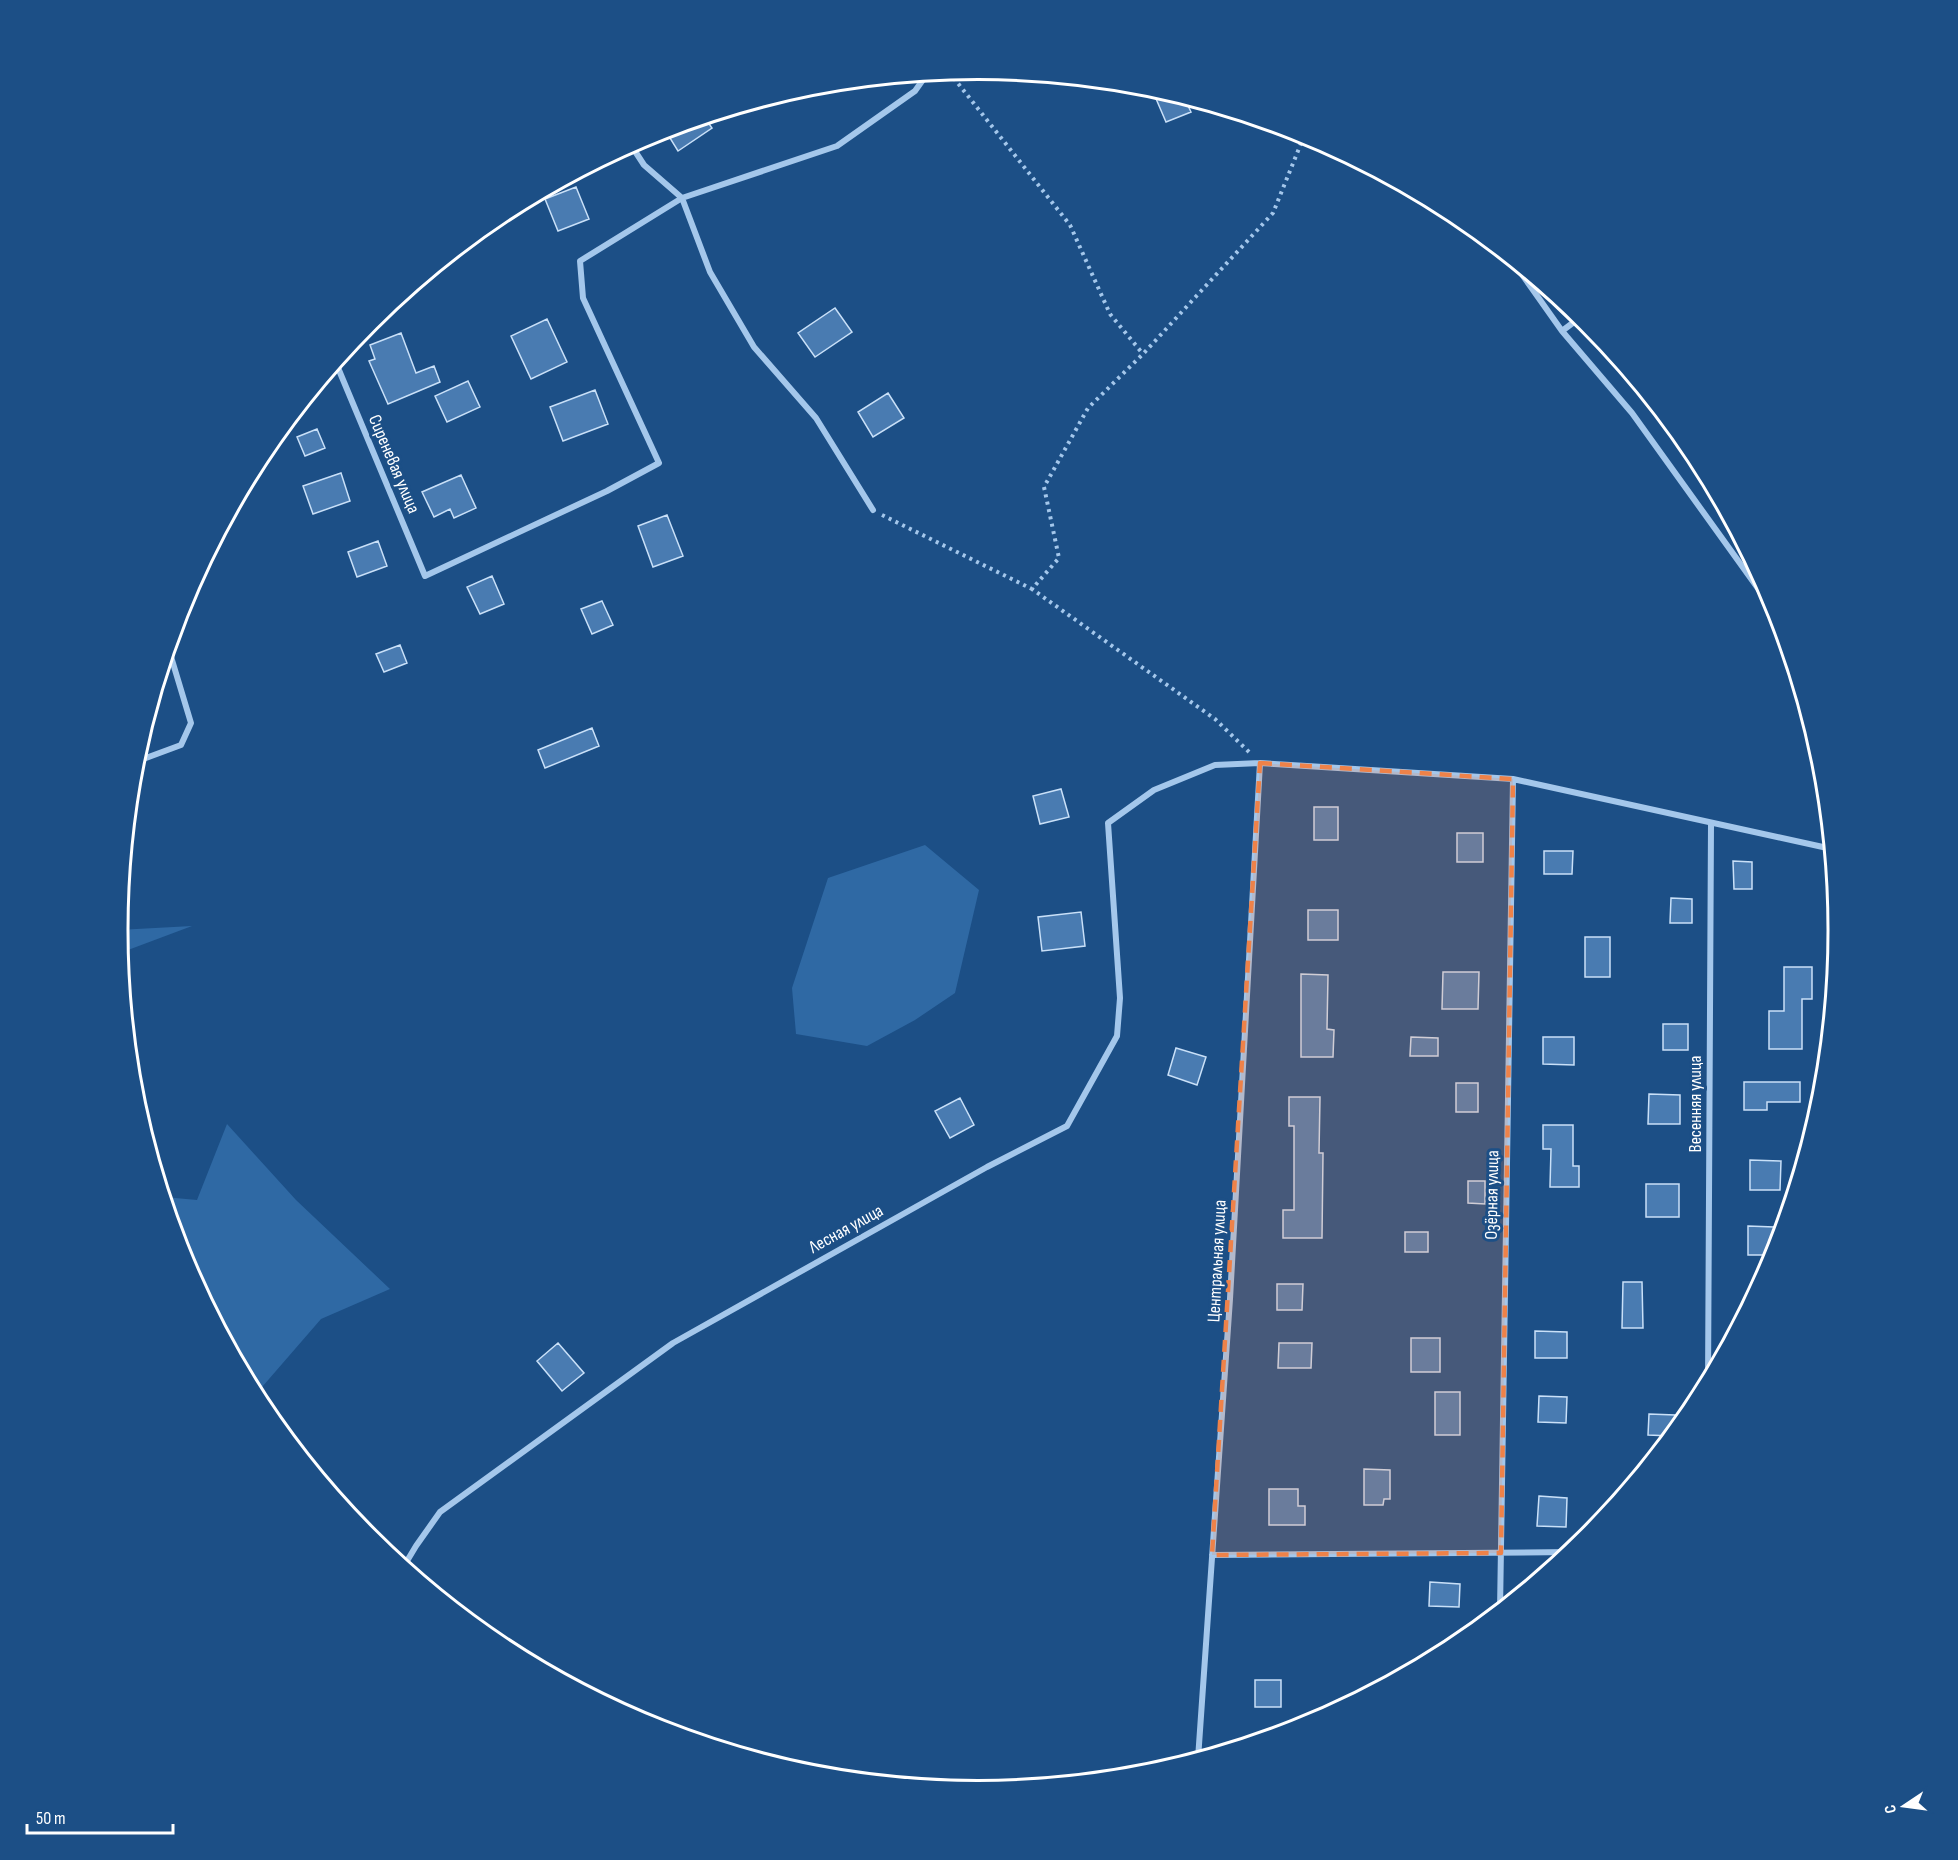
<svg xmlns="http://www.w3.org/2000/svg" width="1958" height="1860" font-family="'Sofia Sans Condensed',sans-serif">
	<rect width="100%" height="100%" fill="#1c4f86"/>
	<path fill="#2f69a4" d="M925 845 979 890 955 993 915 1020 867 1046 796 1034 792 988 828 878Z
		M192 926 120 953 118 930Z
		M227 1124 296 1200 390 1289 321 1319 256 1394 183 1259 164 1197 197 1200Z"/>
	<path fill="#497bb1" stroke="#c9e0f8" stroke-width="1.5" d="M1151 87 1184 97 1191 112 1166 122Z
		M705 118 712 128 678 151 665 130Z
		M576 187 589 219 558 231 545 199Z
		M835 308 852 332 815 357 798 333Z
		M547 319 567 362 531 379 511 336Z
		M401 333 416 373 434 366 440 382 388 404 369 361 375 359 370 345Z
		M468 381 480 407 447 422 435 396Z
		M595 390 608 424 563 441 550 407Z
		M888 393 904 418 873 437 858 412Z
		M317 429 325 448 305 456 297 437Z
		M341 473 350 501 313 514 303 486Z
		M461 475 476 508 454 518 450 509 434 517 422 492Z
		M667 515 683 556 653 567 638 526Z
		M378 541 387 566 357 577 348 552Z
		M492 576 504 604 480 614 467 587Z
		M602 601 613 625 592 634 581 609Z
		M400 645 407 663 384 672 376 654Z
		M592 728 599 746 545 768 538 750Z
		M1061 789 1069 817 1040 824 1033 796Z
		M1314 807H1338V840H1314Z
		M1457 833H1483V862H1457Z
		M1544 851H1573L1572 874H1544Z
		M1733 861 1752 862V889H1734Z
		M1671 898 1692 899V923H1670Z
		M1308 910H1338V940H1308Z
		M1081 912 1085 946 1042 951 1038 917Z
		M1585 937H1610V977H1585Z
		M1784 967H1812V999H1802V1049H1769V1011H1784Z
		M1443 972H1479L1478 1009H1442Z
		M1301 974 1328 975 1327 1029 1334 1030 1333 1057H1301Z
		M1663 1024H1688V1050H1663Z
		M1411 1037 1438 1038V1056H1410Z
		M1543 1037H1574V1065L1543 1064Z
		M1176 1048 1206 1057 1197 1085 1168 1075Z
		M1744 1082H1800V1102H1767V1110H1744Z
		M1456 1083H1478V1112H1456Z
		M1649 1094 1680 1095V1124H1648Z
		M1289 1097H1320L1319 1153H1323L1322 1238H1283V1210H1294V1126H1289Z
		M960 1098 974 1125 950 1138 935 1111Z
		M1543 1125H1573V1166H1579V1187H1550L1551 1149H1543Z
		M1750 1160 1781 1161 1780 1190H1750Z
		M1468 1181H1485V1204L1468 1203Z
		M1646 1184H1679V1217H1646Z
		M1748 1226 1774 1227 1773 1255H1748Z
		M1405 1232H1428V1252H1405Z
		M1623 1282H1642L1643 1328H1622Z
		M1277 1284H1303L1302 1310H1277Z
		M1535 1331 1567 1332V1358H1535Z
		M1411 1338H1440V1372H1411Z
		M558 1343 584 1373 562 1391 537 1361Z
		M1279 1343H1312L1311 1368H1278Z
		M1435 1392H1460V1435H1435Z
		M1539 1396 1567 1397 1566 1423 1538 1422Z
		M1649 1414 1675 1415 1674 1433 1672 1436 1648 1435Z
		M1364 1469 1390 1470V1499H1384L1383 1505H1364Z
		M1269 1489H1298V1506H1305V1525H1269Z
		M1539 1496 1567 1498 1566 1527 1537 1526Z
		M1430 1582 1460 1584 1459 1607 1429 1606Z
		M1255 1680H1281V1707H1255Z"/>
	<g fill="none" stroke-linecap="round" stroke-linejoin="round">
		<path stroke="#a4c7eb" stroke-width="4" stroke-dasharray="3 4.5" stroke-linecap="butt" d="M949 72 1070 225 1110 314 1143 354
			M882 515 1032 589
			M1249 752 1215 719 1032 589 1059 558 1044 487 1088 408 1143 354 1273 213 1302 141 1307 134"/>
		<path stroke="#a4c7eb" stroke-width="6" d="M631 145 644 165 682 198 710 272 754 347 816 418 873 510
			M1509 256 1562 331 1632 413 1780 619
			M1562 331 1582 316
			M336 363 425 576 607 491 659 463 583 298 580 261 682 198 837 146 915 91 927 74
			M135 762 181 745 191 723 169 650
			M1708 1384 1711 824
			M1212 1555 1572 1552
			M404 1566 416 1546 440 1512 673 1343 987 1167 1067 1126 1117 1036 1120 998 1108 823 1154 790 1215 765 1260 763 1513 779 1832 849
			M1500 1611 1513 779
			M1198 1759 1230 1299 1260 763"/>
	</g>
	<path fill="#ee8249" fill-opacity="0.2" stroke="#ee8249" stroke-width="4.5" stroke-dasharray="12 8" stroke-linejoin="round" d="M1260 763 1513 779 1501 1553 1212 1555Z"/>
	<g text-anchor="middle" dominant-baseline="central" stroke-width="6" stroke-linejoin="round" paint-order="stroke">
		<g font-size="18" fill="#fff" stroke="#1c4f86">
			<text transform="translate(394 464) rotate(67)">Сиреневая улица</text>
			<text transform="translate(1695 1104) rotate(-90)">Весенняя улица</text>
			<text transform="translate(1492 1195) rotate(-89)">Озёрная улица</text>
			<text transform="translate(846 1229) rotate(-29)">Лесная улица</text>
			<text transform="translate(1217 1261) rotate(-87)">Центральная улица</text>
		</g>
	</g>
	<path d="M0 0H1958V1860H0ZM128 930a850 850 0 1 1 1700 0a850 850 0 1 1-1700 0Z" fill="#1c4f86" fill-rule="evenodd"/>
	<path fill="none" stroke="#fff" stroke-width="3" d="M128 930a850 850 0 1 1 1700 0a850 850 0 1 1-1700 0Z"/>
	<g transform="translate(1904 1806) rotate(257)" stroke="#1c4f86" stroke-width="4.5" paint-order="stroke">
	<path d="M0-4.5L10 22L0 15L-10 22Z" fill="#ffffff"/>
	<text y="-9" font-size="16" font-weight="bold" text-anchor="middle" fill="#ffffff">С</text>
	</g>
	<path d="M27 1824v9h146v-9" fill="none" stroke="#ffffff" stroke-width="3"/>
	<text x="36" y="1824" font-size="18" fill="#ffffff" stroke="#1c4f86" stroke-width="4.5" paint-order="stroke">50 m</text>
</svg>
